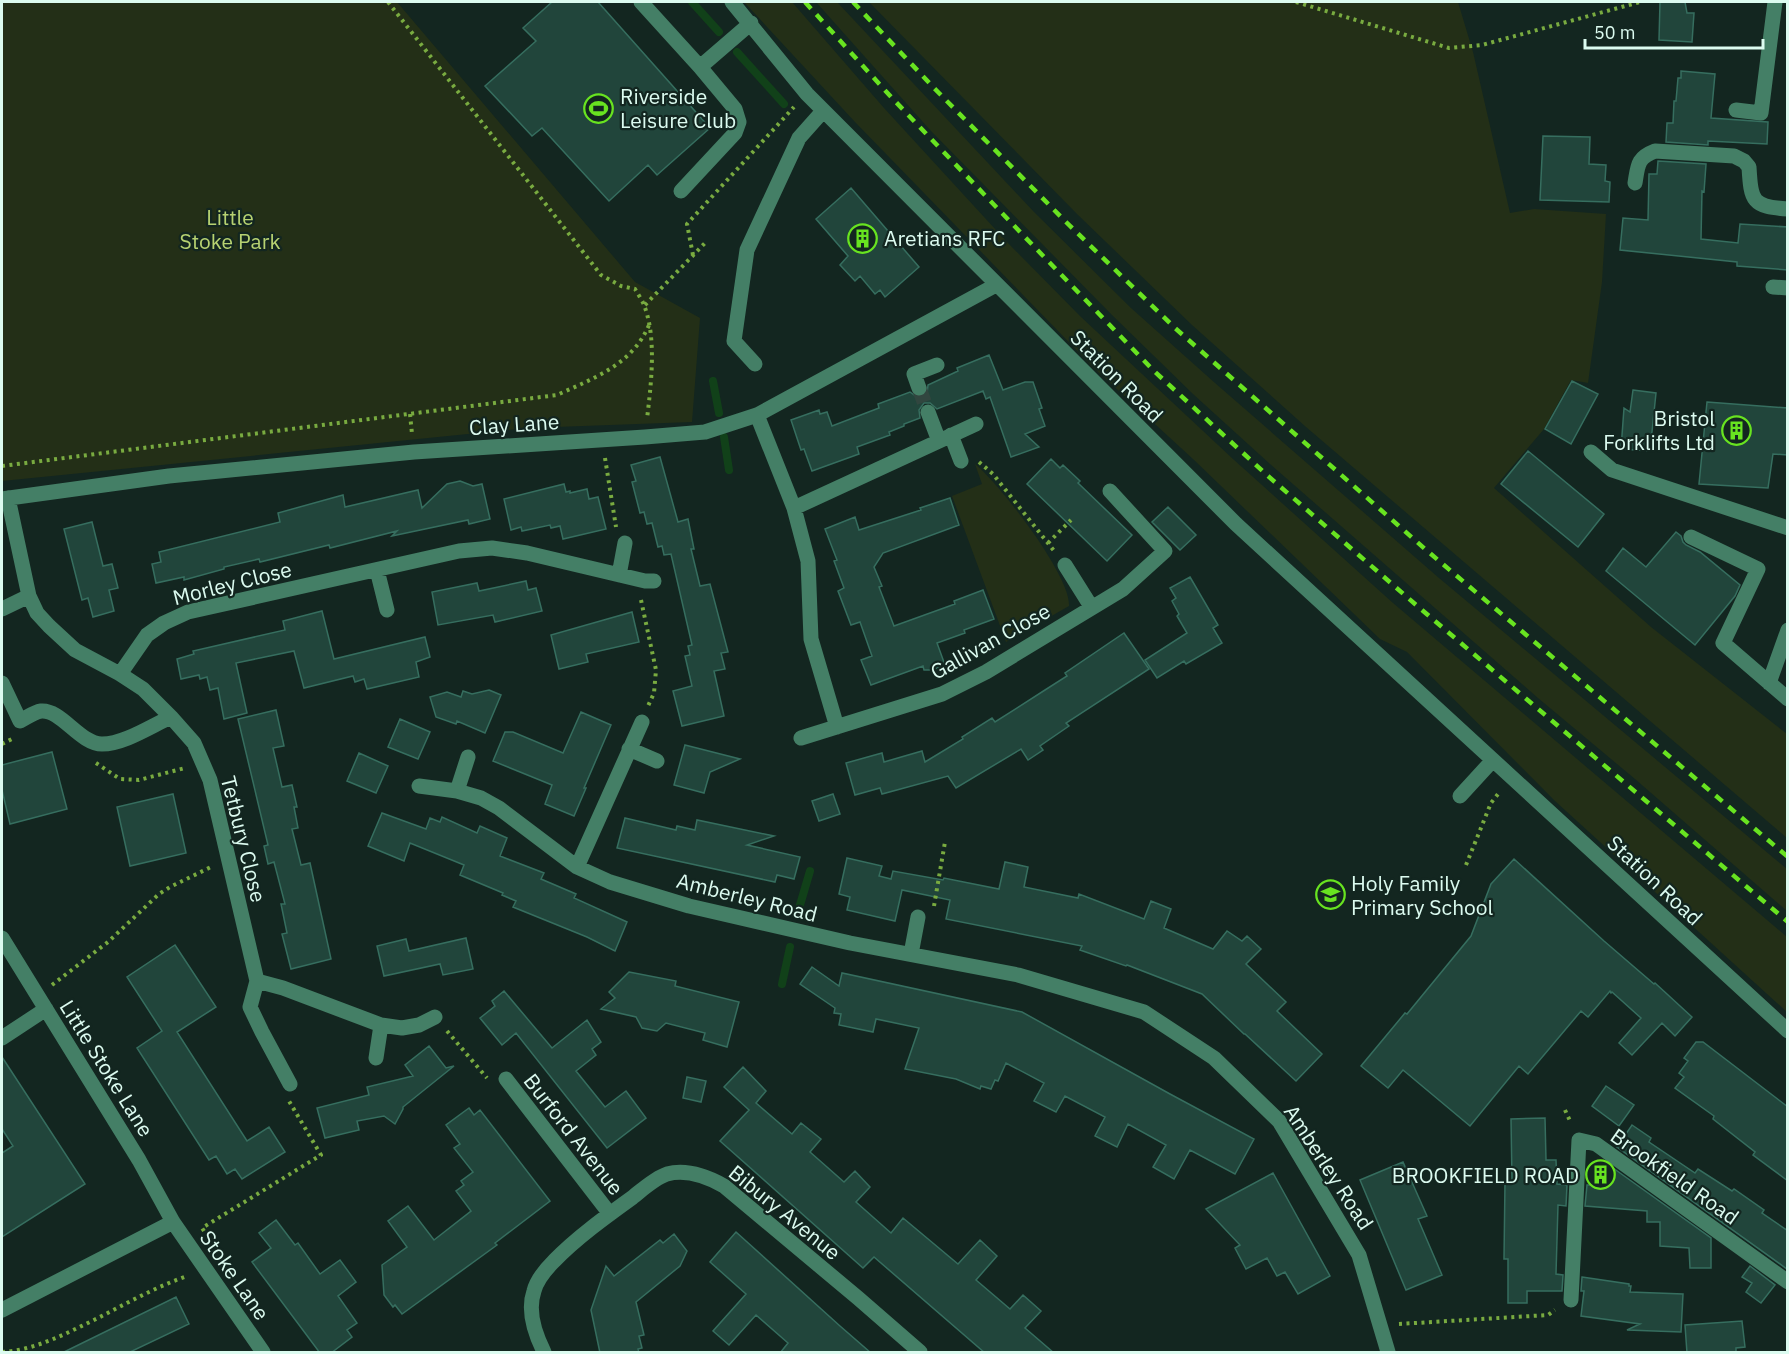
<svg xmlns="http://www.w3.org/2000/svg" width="1789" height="1354" font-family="'IBM Plex Sans',sans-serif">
	<rect width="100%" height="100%" fill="#132620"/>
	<path fill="#232f17" d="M2 2H397L635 282 700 318 692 422 528 428 2 481Z
		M744 2H792L884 108 1007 242 1081 317 1233 459 1393 603 1787 937V1012L1555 801 1407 652 1380 639 1193 459 1095 369 855 122Z
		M816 2H837L1034 212 1131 308 1215 383 1439 578 1787 869V911L1635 779 1538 698 1270 464 1193 394 1113 316 931 131Z
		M869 2H1458L1473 52 1510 213 1534 209 1606 214 1602 282 1588 383 1571 380 1544 429 1494 488 1651 627 1787 734V838L1306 427 1192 325 1077 214Z
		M975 464C999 483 1071 576 1069 606L1006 642 952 496 982 484Z"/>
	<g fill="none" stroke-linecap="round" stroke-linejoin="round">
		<path stroke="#114119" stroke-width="8" d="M692 2 719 32
			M737 52 784 104
			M713 381 719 413
			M724 437 729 470
			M800 905 810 871
			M782 984 790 947"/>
	</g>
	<path fill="#21453b" stroke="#366e5f" stroke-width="1.5" d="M552 2H598L710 128 657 175 648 165 609 201 542 128 532 136 485 86 536 41 523 28Z
		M1660 2H1685L1687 13H1694L1692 42 1659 40Z
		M1681 71 1715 74 1711 118 1768 122 1767 144 1708 141V145L1666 142 1667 123H1673L1674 101H1676L1678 78H1681Z
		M1543 136 1590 137 1589 164 1606 165 1605 181 1610 182 1609 202 1540 200Z
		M1658 161 1706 164 1704 192 1702 191 1701 239 1738 243 1740 224 1788 227V270L1737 266V262L1620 250 1623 218 1648 220 1649 174H1657Z
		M851 188 919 267 885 297 880 290 875 294 860 276 855 281 840 265 848 256 816 219Z
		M989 355 1003 390 1025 382H1033L1042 408 1039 409 1045 426 1025 434 1039 447 1011 457 990 397 986 399 983 391 937 409 930 403H924L919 410 920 418 904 424V426L889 432 890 435 857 447 859 454 812 471 804 449 801 450 791 420 819 410 820 414 827 412 832 426 879 408 878 404 910 392 917 397H922L927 394 928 385 958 371 957 368Z
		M1572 381 1598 394 1571 444 1545 429Z
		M1633 390 1656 393 1650 451 1621 449 1624 408 1630 412Z
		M1707 402 1788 408V455L1773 454 1768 488 1699 484Z
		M1528 451 1604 514 1578 547 1501 484Z
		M660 457 678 522 688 519 694 549H691L700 586 710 584 728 652 721 653 725 669 714 671 724 716 682 726 673 691 692 686 685 656 690 655 688 646 692 645 671 554 664 555 662 546 658 547 652 523 647 524 644 512 640 513 632 482 636 481 631 465Z
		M1051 459 1060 468 1063 465 1080 481 1078 483 1132 535 1107 561 1027 484Z
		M460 481 473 486 482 484 490 519 469 524 468 520 392 536 397 531 330 548 329 545 260 562 259 559 224 567V569L184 580V577L156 583 152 564 161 562 159 552 280 522 278 513 343 495 345 507 418 490 422 508 447 484Z
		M564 484 566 492 570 491V493L587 489 589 499 598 497 606 529 563 539 560 526 551 528 550 525 522 531 521 527 511 530 504 499Z
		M950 498 959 525 883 553 874 567 882 586 879 587 894 626 955 604 954 601 983 590 994 619 964 630 965 633 937 643 945 665 932 670H924L923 666 871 685 861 660 872 656 860 622 851 625 838 591 844 588 834 561 837 560 825 529 855 517 859 530 921 510 920 508Z
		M1168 507 1196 535 1180 550 1152 522Z
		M92 522 103 566 112 564 118 588 109 590 114 611 93 617 88 598 82 600 64 529Z
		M1676 532 1681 536 1683 542 1686 545 1700 552 1740 585 1735 596 1695 645 1606 571 1623 548 1646 567Z
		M1190 577 1218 625 1213 628 1222 643 1186 664 1184 661 1157 678 1145 660 1187 633 1177 616 1179 614 1172 601 1176 598 1170 588Z
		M526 581 528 590 536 588 542 611 495 622 493 615 438 625 432 592 477 583 479 591Z
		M322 611 334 659 425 637 430 657 416 662 419 677 367 689 364 679 355 682 353 676 304 688 294 651 236 663 247 713 224 719 218 688 210 690 207 677 200 679 199 675 181 679 177 659 194 654 193 651 285 630 283 621Z
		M632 612 639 642 586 654 588 662 559 669 551 635Z
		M1124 633 1149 669 1066 723 1069 726 1040 746 1043 750 1028 760 1021 749 956 788 948 776 882 794 880 788 855 795 846 763 882 753 884 762 922 751 925 762 963 739 962 737 992 718 995 722 1045 690 1067 676 1065 673Z
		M489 690 501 695 485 733 457 721 456 724 436 717 430 697 447 692 461 697 463 691 472 694Z
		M276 710 284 746 273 748 282 787 292 785 297 807H294L298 828 292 829 301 865 310 863 331 959 291 969 282 934 287 933 281 904H285L274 862 268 864 264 846 268 845 238 719Z
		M581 712 611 725 584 788H586L574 816 545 804 552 785 493 761 505 732H513L563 753Z
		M400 719 430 732 418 759 388 747Z
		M685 745 740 759 710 772 704 793 674 785Z
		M52 752 67 809 10 824 2 790V765Z
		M359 753 388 766 376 793 347 781Z
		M173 794 186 853 130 866 117 807Z
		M833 794 840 814 819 821 812 801Z
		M382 813 426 829 430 818 440 822 442 817 477 833 480 826 507 838 500 856 544 873 541 879 576 894 574 898 627 922 615 951 587 937 513 907 516 901 502 895 503 893 460 875 464 865 410 843 404 861 368 846Z
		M625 818 676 830 677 826 695 830 697 820 774 836 747 845 800 857 794 879 777 875 775 882 617 848Z
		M847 858 882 866 879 876 891 879 893 871 943 880 944 878 999 889 1005 862 1028 867 1024 887 1078 898 1079 894 1144 919 1151 901 1171 909 1164 928 1213 949 1227 931 1242 941 1247 936 1261 949 1246 964 1286 1002 1277 1011 1322 1054 1296 1081 1245 1034H1244L1202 994 1127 965 1126 966 1080 950 1082 946 946 919 950 900 902 890 895 921 847 910 850 897 839 894Z
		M1514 859 1604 941 1654 984 1655 983 1692 1017 1675 1036 1662 1023 1632 1055 1619 1043 1641 1018 1612 992 1611 993 1610 991 1588 1017 1581 1011 1528 1074 1519 1066 1470 1126 1403 1070 1388 1088 1361 1066 1405 1013 1407 1014 1471 936 1491 884Z
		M466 938 473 969 443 975 440 964 384 976 377 946 406 939 409 951Z
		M175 945 216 1007 177 1032 247 1141 269 1127 285 1152 242 1179 235 1169 227 1174 216 1156 209 1160 137 1048 162 1031 127 977Z
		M812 967 839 986 842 973 1022 1012 1170 1094 1254 1139 1235 1174 1190 1150 1174 1179 1153 1167 1166 1145 1128 1124 1117 1147 1095 1136 1105 1117 1065 1096 1056 1112 1034 1101 1044 1083 1006 1063 998 1081 995 1080 991 1089 981 1086 980 1089 956 1079 905 1069 919 1028 876 1019 873 1032 839 1025 841 1014 834 1013 835 1008 800 984Z
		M629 972 676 981 675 986 739 1002 727 1047 703 1040 705 1033 666 1023 657 1031 642 1028 636 1017 601 1009 615 998 609 992Z
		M504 991 552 1048 587 1020 601 1042 592 1049 596 1055 576 1071 605 1107 626 1091 646 1118 607 1148 516 1033 502 1045 480 1018 495 1006 492 1001Z
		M1696 1042H1703L1788 1107V1181L1753 1155 1755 1152 1713 1119 1714 1116 1675 1088 1684 1077 1679 1073 1688 1061 1684 1058Z
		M429 1046 446 1068 454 1066 403 1107V1109L395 1124 384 1116 357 1121 359 1130 325 1138 317 1108 369 1095 367 1087 413 1076 405 1065Z
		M2 1057 85 1184 2 1237V1153L13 1146 2 1129Z
		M743 1067 766 1091 756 1103 792 1134 801 1123 821 1139 810 1152 844 1182 855 1171 870 1187 856 1202 891 1233 903 1218 958 1264 980 1240 997 1256 976 1280 1010 1309 1023 1295 1041 1311 1025 1328 1054 1353H985L874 1257 863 1268 720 1141 749 1110 724 1087Z
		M687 1077 706 1081 701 1102 683 1098Z
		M1606 1086 1634 1105 1619 1126 1592 1106Z
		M469 1108 474 1115 480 1110 550 1201 495 1243 497 1245 402 1314 395 1305 393 1307 384 1295 382 1265 407 1247 388 1221 408 1206 434 1240 471 1211 456 1191 464 1185 461 1181 473 1172 454 1148 460 1144 446 1125Z
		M1545 1118 1546 1160H1556L1557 1184 1567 1185 1566 1206 1558 1205 1556 1274 1563 1275 1562 1291H1527V1303H1508V1259H1504L1505 1182 1512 1181 1511 1119Z
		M1632 1125 1651 1138 1649 1142 1695 1173 1698 1169 1732 1191 1734 1189 1764 1210 1762 1213 1788 1231 1787 1269 1617 1147Z
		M1403 1162 1427 1216 1418 1219 1442 1275 1406 1290 1360 1180Z
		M1606 1163 1711 1238V1268H1690L1689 1248 1660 1246V1222H1647V1211L1585 1206 1587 1185H1594V1170H1602Z
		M1273 1173 1330 1276 1298 1294 1285 1272 1277 1276 1267 1258 1246 1269 1235 1248 1240 1245 1206 1209Z
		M276 1220 295 1245 298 1243 320 1274 340 1260 356 1282 338 1296 357 1323 347 1330 352 1337 331 1353H320L252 1262 271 1248 259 1233Z
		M736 1232 840 1326 871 1353H780L788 1343 756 1315 729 1345 713 1331 746 1294 710 1262Z
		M674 1234 687 1251 680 1266 636 1302 644 1335 639 1336 642 1348 638 1349 639 1353H600L591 1310 606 1266 614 1276 660 1240 663 1243Z
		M1750 1266 1775 1285 1761 1303 1746 1292 1752 1283 1742 1277Z
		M1582 1277 1629 1284V1286H1631L1630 1292 1683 1294 1681 1332 1627 1330 1640 1324 1581 1316 1584 1291H1581Z
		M176 1297 189 1324 128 1353H62Z
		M1742 1321 1745 1347 1736 1348V1353H1687L1685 1325Z"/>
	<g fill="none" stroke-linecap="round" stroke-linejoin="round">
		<path stroke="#31463f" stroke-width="15" stroke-dasharray="15 8" stroke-linecap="butt" d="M919 388 928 412"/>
		<path stroke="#79ab40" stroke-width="4" stroke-dasharray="3 4.5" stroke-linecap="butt" d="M388 2 601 275 621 286 635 289C638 294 642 300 644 305 657 338 651 385 647 419
			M1296 2 1449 48 1482 45 1640 2
			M693 255 687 224 794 107
			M645 305 705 243
			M410 414 412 434
			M605 458 616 527
			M979 462 993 474 1055 552
			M2 466 557 395C594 378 632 365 649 325
			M1048 543 1071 520
			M641 600 656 670 654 693 648 706
			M2 744 14 738
			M96 763 120 779 139 780 185 768
			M1466 865 1491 803 1498 794 1497 793
			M934 906 945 842
			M52 985 108 942 159 894 170 887 211 867
			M447 1031 487 1078
			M1565 1110 1571 1123
			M204 1231 202 1228 321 1155 289 1101
			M1399 1324 1548 1315 1555 1310
			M2 1352C36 1350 67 1333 98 1318 127 1303 156 1287 187 1276"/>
		<path stroke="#447f66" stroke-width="15" d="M641 2 700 67
			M732 2 807 94 1236 524 1788 1031
			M1736 110 1761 113 1775 2
			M1635 183C1638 165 1637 158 1655 151L1734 156 1744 161 1749 167C1751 201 1752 207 1788 209
			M681 191 735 133 739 122 735 109 700 67 751 23
			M1773 287 1788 288
			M755 364 734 341 747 250 799 138 823 111
			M919 388 914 374 937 365
			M928 412 939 441
			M757 415 794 508 808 561 811 639 837 727
			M951 435 961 461
			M1591 452 1612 470 1788 528
			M8 498 29 596 37 613 49 626 75 650 120 674 143 689 171 717 194 743 210 780 257 981 250 1007 262 1032 290 1084
			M2 499 169 476 414 452 645 437 705 432 757 415 996 285
			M794 508 976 424
			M1691 537 1758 569 1723 643 1788 699
			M1065 565 1092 608
			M377 570 387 610
			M619 575 625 543
			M2 609 29 596
			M120 674 147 635 164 623 188 612 459 551 492 548 527 553 645 581H654
			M2 683 20 721C26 718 34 712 41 711 61 709 80 744 102 744 124 744 151 726 171 717
			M1769 683 1788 630
			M801 738 942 694 986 672 1123 589 1165 551 1110 491
			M629 749 657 761
			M419 786 457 791 481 798 499 808 577 867 610 882 689 906 850 943 1018 975 1144 1012 1214 1058 1279 1121 1359 1255 1388 1352
			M457 791 468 757
			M1460 796 1493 760
			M577 867 642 722
			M2 938 139 1160 173 1222 263 1352
			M911 954 918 917
			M257 981 283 988 381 1025 402 1028 419 1025 435 1017
			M2 1038 46 1009
			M376 1058 381 1025
			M506 1079 610 1214
			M1571 1300 1579 1140 1596 1144 1788 1282
			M2 1310 173 1222
			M544 1352C535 1334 527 1311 534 1291 537 1279 546 1269 554 1261 576 1238 608 1215 633 1197 643 1189 655 1178 667 1174 686 1169 708 1177 724 1186L858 1298 920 1352"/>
		<path stroke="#68e320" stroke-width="4.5" stroke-dasharray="9 8" stroke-linecap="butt" d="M805 2 892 98 1022 234 1154 371 1268 476 1415 604 1788 922
			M853 2 935 89 1066 222 1175 328 1425 549 1788 857"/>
	</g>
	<defs>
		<symbol id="stadium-ring" viewBox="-11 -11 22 22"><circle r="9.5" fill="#132620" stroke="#68e320" stroke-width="1.5"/><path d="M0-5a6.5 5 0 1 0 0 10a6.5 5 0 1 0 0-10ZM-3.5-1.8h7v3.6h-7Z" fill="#68e320"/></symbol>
		<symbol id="building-ring" viewBox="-11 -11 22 22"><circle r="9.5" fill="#132620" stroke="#68e320" stroke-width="1.5"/><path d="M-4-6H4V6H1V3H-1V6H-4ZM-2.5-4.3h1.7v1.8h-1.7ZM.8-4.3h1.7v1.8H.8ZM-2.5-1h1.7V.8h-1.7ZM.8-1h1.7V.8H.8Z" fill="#68e320"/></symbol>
		<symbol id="school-ring" viewBox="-11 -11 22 22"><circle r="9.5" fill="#132620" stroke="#68e320" stroke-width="1.5"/><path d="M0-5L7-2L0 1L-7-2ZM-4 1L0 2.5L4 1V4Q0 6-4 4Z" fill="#68e320"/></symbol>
	</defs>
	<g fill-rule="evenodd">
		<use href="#stadium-ring" x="582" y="92" width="33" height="33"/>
		<use href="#building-ring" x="846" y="222" width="33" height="33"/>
		<use href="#building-ring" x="1720" y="414" width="33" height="33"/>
		<use href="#school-ring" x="1314" y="878" width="33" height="33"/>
		<use href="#building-ring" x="1584" y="1158" width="33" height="33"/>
	</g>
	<g text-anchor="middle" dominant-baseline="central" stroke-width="4.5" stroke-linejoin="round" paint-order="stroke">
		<g font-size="21" fill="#dcfbf0" stroke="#132620" text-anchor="start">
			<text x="620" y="96">Riverside<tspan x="620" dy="24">Leisure Club</tspan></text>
			<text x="884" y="238">Aretians RFC</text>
			<text x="1715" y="418" text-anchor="end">Bristol<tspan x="1715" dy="24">Forklifts Ltd</tspan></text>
			<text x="1351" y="883">Holy Family<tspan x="1351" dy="24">Primary School</tspan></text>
			<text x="1579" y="1175" text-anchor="end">BROOKFIELD ROAD</text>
		</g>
		<g font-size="21" fill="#b7d271" stroke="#132620">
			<text x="230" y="217">Little<tspan x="230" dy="24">Stoke Park</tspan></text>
		</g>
		<g font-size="21" fill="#dcfbf0" stroke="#132620">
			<text transform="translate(1117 376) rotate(45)">Station Road</text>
			<text transform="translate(514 424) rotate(-4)">Clay Lane</text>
			<text transform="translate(232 583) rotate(-14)">Morley Close</text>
			<text transform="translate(990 641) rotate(-29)">Gallivan Close</text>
			<text transform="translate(244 839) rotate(76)">Tetbury Close</text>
			<text transform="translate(1655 880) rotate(43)">Station Road</text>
			<text transform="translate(747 897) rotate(14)">Amberley Road</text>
			<text transform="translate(107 1068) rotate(58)">Little Stoke Lane</text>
			<text transform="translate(574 1134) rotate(52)">Burford Avenue</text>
			<text transform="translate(1329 1167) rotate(57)">Amberley Road</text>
			<text transform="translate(1675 1176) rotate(35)">Brookfield Road</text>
			<text transform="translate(785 1212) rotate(39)">Bibury Avenue</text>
			<text transform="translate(235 1275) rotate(55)">Stoke Lane</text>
		</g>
	</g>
	<rect width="1789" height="1354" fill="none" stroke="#dcfbf0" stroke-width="6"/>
	<path d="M1585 39v9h178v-9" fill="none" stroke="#dcfbf0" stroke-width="3"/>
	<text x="1594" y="39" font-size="18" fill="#dcfbf0" stroke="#132620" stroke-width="4.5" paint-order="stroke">50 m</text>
</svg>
